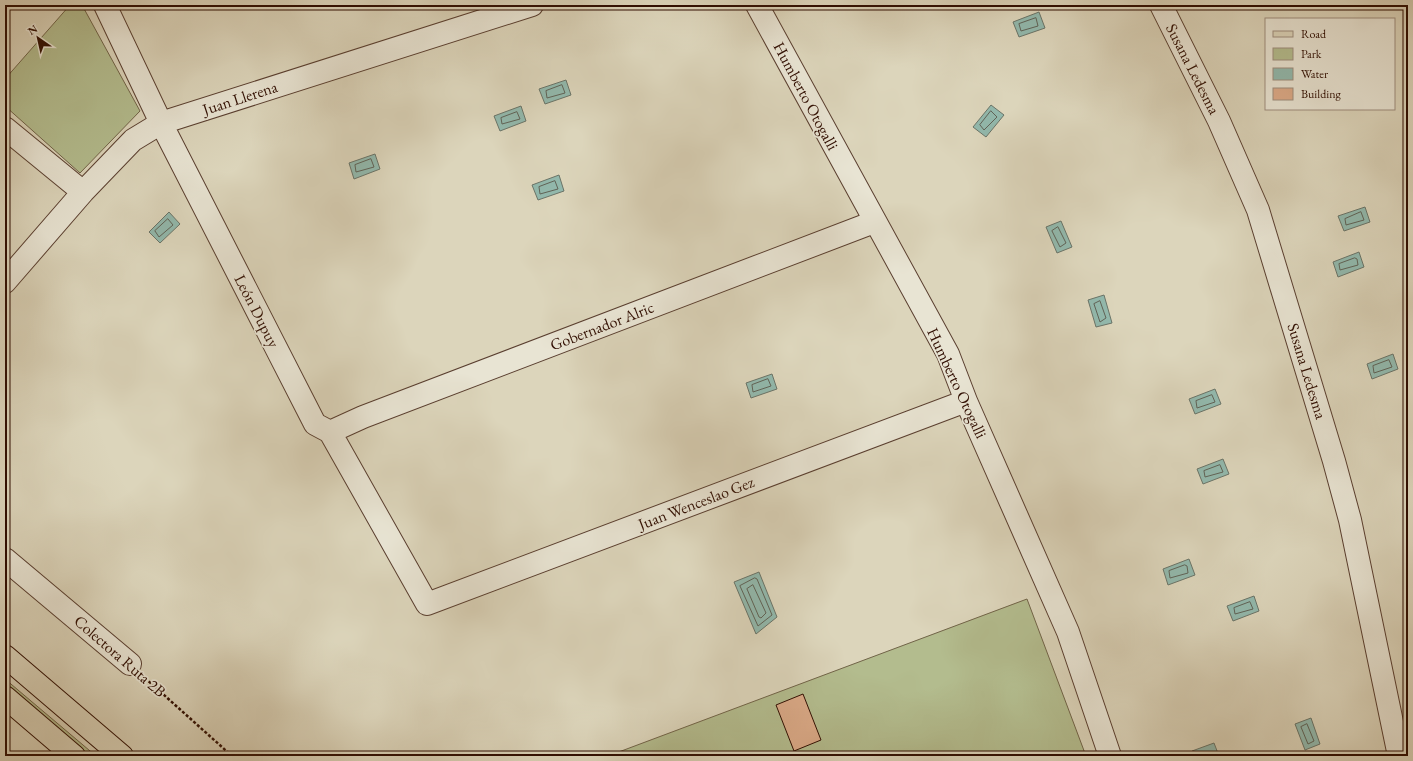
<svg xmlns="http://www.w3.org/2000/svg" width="1413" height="761" font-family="'EB Garamond',serif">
	<rect width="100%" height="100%" fill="#dcd5bb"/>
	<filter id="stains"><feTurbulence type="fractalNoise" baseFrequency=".005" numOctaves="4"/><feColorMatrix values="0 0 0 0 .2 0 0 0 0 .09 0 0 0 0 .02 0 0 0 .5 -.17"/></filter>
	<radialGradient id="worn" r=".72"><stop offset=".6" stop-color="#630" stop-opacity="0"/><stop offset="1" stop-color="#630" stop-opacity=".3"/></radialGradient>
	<path fill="#b3bc8e" stroke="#716448" d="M70 5H82L140 111 80 173 5 106V79Z
		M1027 599 1086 756H608Z
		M5 679 96 756H86L5 687Z"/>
	<path fill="#92b9ad" stroke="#6a7468" d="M1039 12 1045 28 1019 37 1013 22Z
		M566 80 571 95 545 104 539 89Z
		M991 105 1004 115 986 137 973 127Z
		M521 106 526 121 500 131 494 116Z
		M375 154 380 169 354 179 349 163Z
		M559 175 564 191 538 200 532 185Z
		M1365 207 1370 222 1344 231 1338 216Z
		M169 212 180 224 160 243 149 232Z
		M1061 221 1072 247 1057 253 1046 227Z
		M1359 252 1364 267 1338 277 1333 262Z
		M1104 295 1112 323 1096 327 1088 300Z
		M1393 354 1398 369 1372 379 1367 364Z
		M772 374 777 389 751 398 746 383Z
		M1215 389 1221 404 1195 414 1189 399Z
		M1223 459 1229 474 1203 484 1197 469Z
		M1189 559 1195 575 1168 585 1163 569Z
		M759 572 777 617 756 634 734 582Z
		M1254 596 1259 611 1233 621 1227 606Z
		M1311 718 1320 744 1305 750 1295 724Z
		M1214 743 1219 756H1193L1192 751Z"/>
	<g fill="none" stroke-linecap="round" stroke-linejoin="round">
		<path stroke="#606357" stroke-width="1" d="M1036 18 1038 26 1021 31 1019 24Z
			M562 85 565 93 547 98 546 91Z
			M991 111 997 117 984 130 980 125Z
			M517 112 520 119 502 124 501 118Z
			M371 159 374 167 356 172 355 165Z
			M555 181 558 189 540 194 539 187Z
			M1361 212 1364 220 1346 225 1345 219Z
			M168 219 173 225 159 237 155 231Z
			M1058 227 1066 243 1060 247 1052 231Z
			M1355 258 1357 259 1358 265 1340 270 1339 264Z
			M1100 301 1106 318 1100 322 1094 304Z
			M1389 360 1392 367 1374 373 1373 366Z
			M768 379 771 386 753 392 752 385Z
			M1212 395 1215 402 1197 408 1196 401Z
			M1220 465 1223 472 1205 477 1204 471Z
			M1185 565 1187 566 1188 573 1170 578 1169 571Z
			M755 578 757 579 772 615 758 626 740 586Z
			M753 585 766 613 761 618 759 617 747 589Z
			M1250 602 1253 609 1235 614 1234 608Z
			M1307 724 1314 741 1308 744 1301 727Z"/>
	</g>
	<path fill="#dbaa88" stroke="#2f0d01" d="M803 694 821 740 794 751 776 705Z"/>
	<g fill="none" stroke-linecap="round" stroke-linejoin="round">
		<defs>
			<path id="minor" d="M105 5 161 123 315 424 330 432 427 604 966 401
				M757 5 948 354 966 401 1068 632 1110 756
				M1161 5 1219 121 1258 210 1334 461 1350 520 1399 756
				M5 128 83 192
				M5 282 83 192 133 140 161 123 532 5
				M330 432 363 417 874 222
				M5 559 130 664"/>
			<path id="major" d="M5 656 122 756
				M5 697 74 756"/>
		</defs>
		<use href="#minor" stroke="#5a3f30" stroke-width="24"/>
		<use href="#major" stroke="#2f0d01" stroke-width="24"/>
		<path stroke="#2f0d01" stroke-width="2.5" stroke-dasharray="3 2" stroke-linecap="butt" d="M145 678 232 756"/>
		<use href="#minor" stroke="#e8e4d3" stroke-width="22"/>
		<use href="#major" stroke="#dcd5bb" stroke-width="22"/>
	</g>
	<g text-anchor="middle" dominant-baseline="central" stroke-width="3.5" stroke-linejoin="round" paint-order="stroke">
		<g font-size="16" fill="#2f0d01" stroke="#e8e4d3">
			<text transform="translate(1193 69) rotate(63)">Susana Ledesma</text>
			<text transform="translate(806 96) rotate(62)">Humberto Otogalli</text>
			<text transform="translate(240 98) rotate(-18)">Juan Llerena</text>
			<text transform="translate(257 311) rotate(63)">León Dupuy</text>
			<text transform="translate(602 326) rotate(-21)">Gobernador Alric</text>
			<text transform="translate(1307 371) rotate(73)">Susana Ledesma</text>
			<text transform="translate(957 383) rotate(65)">Humberto Otogalli</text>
			<text transform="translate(696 503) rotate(-21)">Juan Wenceslao Gez</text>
			<text transform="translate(120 656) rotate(41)">Colectora Ruta 2B</text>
		</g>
	</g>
	<rect width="1413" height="761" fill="none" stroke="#dcd5bb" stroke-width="20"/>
	<rect x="6" y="6" width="1401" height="749" fill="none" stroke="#2f0d01" stroke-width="2"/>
	<rect x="10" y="10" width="1393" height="741" fill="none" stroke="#2f0d01"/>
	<rect x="1265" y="18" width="130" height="92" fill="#e8e4d3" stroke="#9e8e7f"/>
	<rect x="1273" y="31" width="20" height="6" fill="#dcd5bb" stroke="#9e8e7f"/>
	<text x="1301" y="38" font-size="12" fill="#2f0d01">Road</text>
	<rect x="1273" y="48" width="20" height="12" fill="#b3bc8e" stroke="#9e8e7f"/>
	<text x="1301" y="58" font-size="12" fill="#2f0d01">Park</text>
	<rect x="1273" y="68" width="20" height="12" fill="#92b9ad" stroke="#9e8e7f"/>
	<text x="1301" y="78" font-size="12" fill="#2f0d01">Water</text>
	<rect x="1273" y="88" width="20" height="12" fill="#dbaa88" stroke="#9e8e7f"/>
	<text x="1301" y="98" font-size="12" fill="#2f0d01">Building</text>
	<g transform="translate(38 38) rotate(326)" stroke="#e8e4d3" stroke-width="3" paint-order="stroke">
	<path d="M0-3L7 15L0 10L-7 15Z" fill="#2f0d01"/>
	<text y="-6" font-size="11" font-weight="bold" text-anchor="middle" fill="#2f0d01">N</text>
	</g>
	<rect width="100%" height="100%" filter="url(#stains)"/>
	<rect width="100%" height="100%" fill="url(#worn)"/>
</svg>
